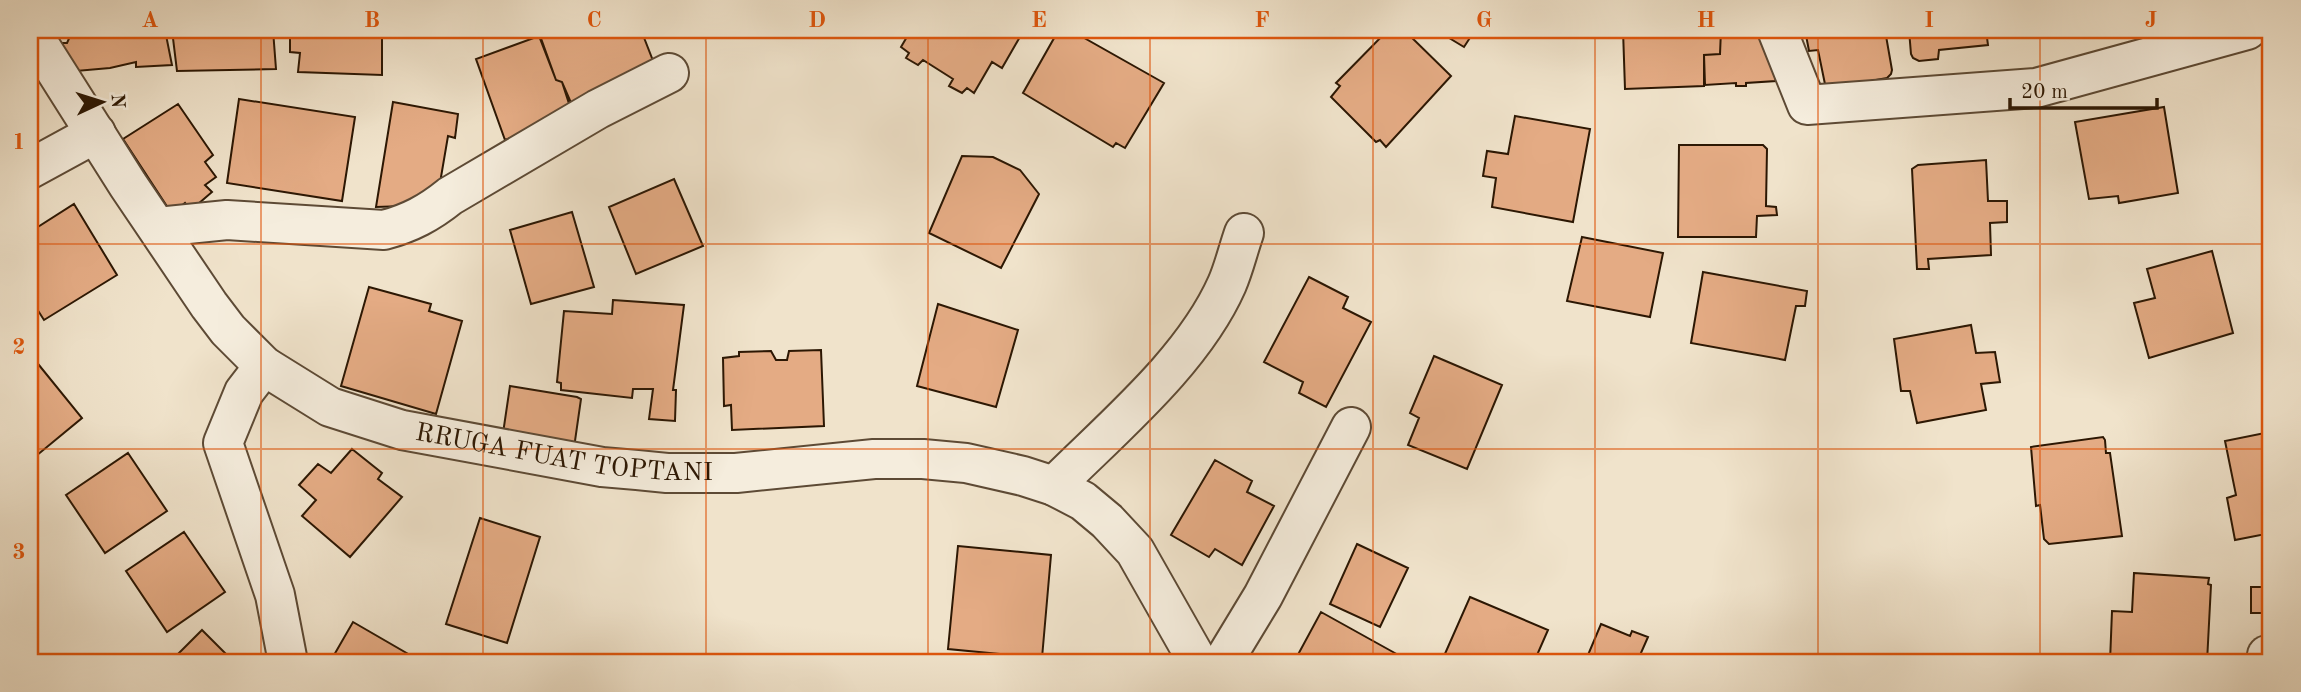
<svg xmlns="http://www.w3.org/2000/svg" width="2301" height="692" font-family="'Old Standard TT',serif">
	<rect width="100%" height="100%" fill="#f0e3cb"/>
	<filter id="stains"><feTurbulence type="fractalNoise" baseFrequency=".00286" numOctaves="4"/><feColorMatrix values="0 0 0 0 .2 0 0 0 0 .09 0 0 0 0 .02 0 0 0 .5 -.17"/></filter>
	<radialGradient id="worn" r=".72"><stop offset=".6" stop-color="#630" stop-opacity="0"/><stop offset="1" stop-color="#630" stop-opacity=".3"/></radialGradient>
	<path fill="#e4ab84" stroke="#2c1703" stroke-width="2" d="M83 30H165L172 65 136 67V62L110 68 76 71 59 49 62 43H67L72 32Z
		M172 30H273L276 69 177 71Z
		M290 30H382V75L298 72 300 53 290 52Z
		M538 30H641L657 71 575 112 562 82 556 80Z
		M911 30H1024L1002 68 992 62 974 93 967 88 962 93 949 86 953 79 923 60 918 65 906 58 909 53 901 47Z
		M1062 30H1070L1164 83 1125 148 1116 143 1113 147 1023 93 1057 33 1059 35Z
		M1388 30H1404L1451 76 1386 147 1380 140 1376 142 1331 97 1340 86 1336 83Z
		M1436 30H1475L1464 47Z
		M1623 30H1721L1720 54 1704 55V86L1625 89Z
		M1721 30H1757L1762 45 1769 53 1776 81 1746 83V86H1736V83L1705 85 1704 55 1720 54Z
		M1805 30H1885L1892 70 1891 74 1887 78 1826 89 1818 50 1809 51Z
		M1909 30H1986L1988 45 1939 50 1938 59 1919 61 1913 58 1911 54Z
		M539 36 556 80 562 82 573 116 505 140 476 59Z
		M239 99 355 117 342 201 227 183Z
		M393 102 458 114 455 138 448 136 440 183 405 206 376 207Z
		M178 104 213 155 205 162 216 177 205 185 212 192 191 210 185 203 172 214 123 139Z
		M2164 107 2178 193 2119 203 2118 196 2089 199 2075 122Z
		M1515 116 1590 129 1573 222 1492 207 1496 178 1483 176 1487 151 1508 154Z
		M1679 145H1763L1767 149 1766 206 1776 207 1777 215 1757 216 1756 237H1678Z
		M962 156 993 157 1020 170 1039 194 1001 268 929 233Z
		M1986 160 1988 201H2007V222L1990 223 1991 255 1928 259 1929 269H1917L1912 169 1918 165Z
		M674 179 703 246 636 274 609 207Z
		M74 204 117 275 44 320 30 298V232Z
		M572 212 594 287 531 304 510 230Z
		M1582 237 1663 253 1650 317 1567 301Z
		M2212 251 2233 333 2149 358 2134 303 2155 298 2147 269Z
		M1703 272 1807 291 1805 306H1796L1785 360 1691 343Z
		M1309 277 1348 297 1343 308 1371 322 1326 407 1299 393 1303 382 1264 362Z
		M369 287 431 304 429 311 462 321 436 414 341 386Z
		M613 300 684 305 673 390H676L675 421 649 419 653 389H633L632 398 561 390V383L557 382 564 311 612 314Z
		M938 304 1018 330 996 407 917 386Z
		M1971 325 1976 353 1995 352 2000 382 1981 384 1986 410 1917 423 1910 391H1901L1894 339Z
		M821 350 824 426 732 430 731 405 724 406 723 358 739 356V352L771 351 776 360H787L789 351Z
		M30 354 82 418 30 461Z
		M1434 356 1502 385 1467 469 1408 445 1419 418 1410 413Z
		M510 386 577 397 581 399 574 448 502 440Z
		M2269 425H2271V533L2235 540 2227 498 2236 495 2225 441 2270 432Z
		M2103 437 2105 440 2106 453H2110L2122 536 2049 544 2044 539 2040 505 2036 506 2031 447Z
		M352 449 382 473 378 479 402 497 350 557 302 516 316 500 299 485 318 464 331 473Z
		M128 453 167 511 105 553 66 495Z
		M1215 460 1252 481 1247 492 1274 506 1242 565 1215 549 1209 557 1171 535Z
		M480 518 540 537 507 643 446 624Z
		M184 532 225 592 167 632 126 571Z
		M1357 544 1408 568 1380 627 1330 604Z
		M958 546 1051 555 1042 658 948 649Z
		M2266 553 2271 554V639H2263L2264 613H2251V587H2266Z
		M2134 573 2209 578 2208 584 2211 585 2207 662H2110L2112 611 2132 612Z
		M1470 597 1548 630 1534 662H1460L1444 656Z
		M1321 612 1402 657 1399 662H1294Z
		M353 622 422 662H330Z
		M1601 624 1630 636 1632 631 1648 637 1637 662H1585Z
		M202 630 234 662H170Z"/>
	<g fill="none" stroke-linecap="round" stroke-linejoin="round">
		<defs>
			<g id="minor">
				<path id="s1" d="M30 30 128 185 209 305 228 330 264 366 330 407 402 430 602 467 637 470 667 473H736L874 459H923L966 463 1023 476 1054 486 1083 501 1107 521 1135 551 1198 662"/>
				<path d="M1777 30 1807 105 2036 88 2247 30"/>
				<path d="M30 169 96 133"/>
				<path d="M158 227 227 220 384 230C410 223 429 213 450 196L598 109 669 73"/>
				<path d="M264 366 244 392 223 443 275 595 288 662"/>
				<path d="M1054 486C1113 427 1193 361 1227 284 1234 268 1238 250 1244 233"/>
				<path d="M2267 655 2271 654"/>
				<path d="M1223 662 1263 596 1351 427"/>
			</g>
		</defs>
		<use href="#minor" stroke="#5d4a35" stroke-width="42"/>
		<use href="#minor" stroke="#f5eddd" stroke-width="38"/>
	</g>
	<path fill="none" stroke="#df560c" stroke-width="2" stroke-opacity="0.55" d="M261 30V662M483 30V662M706 30V662M928 30V662M1150 30V662M1373 30V662M1595 30V662M1818 30V662M2040 30V662M30 244H2271M30 449H2271"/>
	<g text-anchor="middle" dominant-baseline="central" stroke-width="5" stroke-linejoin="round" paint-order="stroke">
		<g font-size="26" fill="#2c1703" stroke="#f5eddd">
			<text stroke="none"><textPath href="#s1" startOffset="728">RRUGA FUAT TOPTANI</textPath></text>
		</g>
	</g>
	<rect width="2301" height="692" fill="none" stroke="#f0e3cb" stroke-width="77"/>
	<g transform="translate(102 102) rotate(86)" stroke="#f5eddd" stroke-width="5" paint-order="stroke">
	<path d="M0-5L12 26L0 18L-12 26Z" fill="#2c1703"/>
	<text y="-10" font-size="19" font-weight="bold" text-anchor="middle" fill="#2c1703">N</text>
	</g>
	<path d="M2010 98v10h147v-10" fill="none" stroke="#2c1703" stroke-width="3.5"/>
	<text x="2021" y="98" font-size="21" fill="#2c1703" stroke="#f5eddd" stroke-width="5" paint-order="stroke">20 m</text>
	<rect x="38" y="38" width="2224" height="616" fill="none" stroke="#df560c" stroke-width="2.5"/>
	<g font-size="23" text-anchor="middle" font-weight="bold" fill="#df560c">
		<text x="150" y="27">A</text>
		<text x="372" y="27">B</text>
		<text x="594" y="27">C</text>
		<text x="817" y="27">D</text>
		<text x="1039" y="27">E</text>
		<text x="1262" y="27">F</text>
		<text x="1484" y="27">G</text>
		<text x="1706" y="27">H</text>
		<text x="1929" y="27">I</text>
		<text x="2151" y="27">J</text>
		<text x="19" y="149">1</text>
		<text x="19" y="354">2</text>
		<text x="19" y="559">3</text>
	</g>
	<rect width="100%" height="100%" filter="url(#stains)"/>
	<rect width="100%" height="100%" fill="url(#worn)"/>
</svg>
